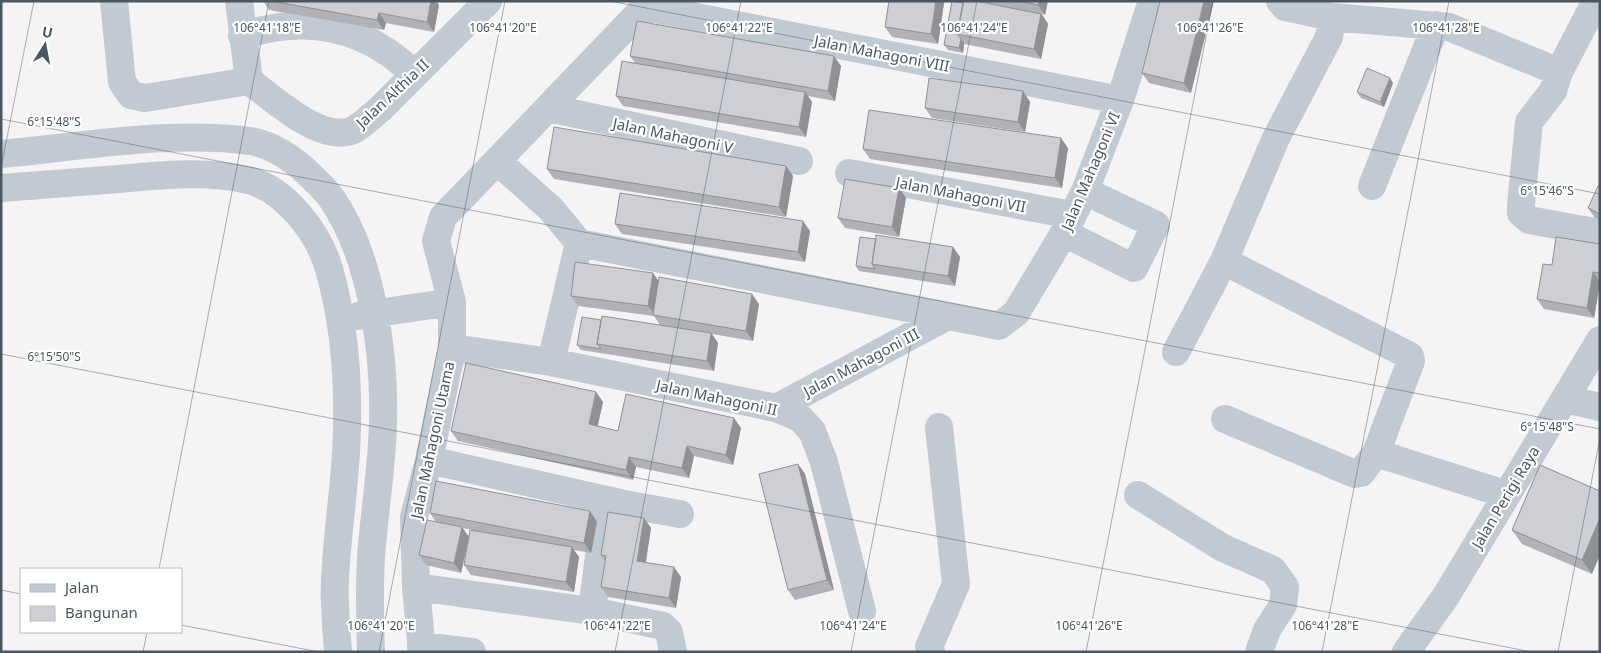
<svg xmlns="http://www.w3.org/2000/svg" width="1601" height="653" font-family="'Noto Sans',sans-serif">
	<rect width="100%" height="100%" fill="#f5f3f3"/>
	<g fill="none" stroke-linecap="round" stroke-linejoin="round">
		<path stroke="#c1cad2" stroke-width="28" d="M114 1 122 82 131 95 145 98 249 81
			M239 1 249 81C273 98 319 142 351 131 361 127 370 117 379 110L488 1
			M1280 1 1285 7 1332 17 1449 27 1559 72
			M1596 1 1559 72 1553 91 1529 122 1521 205V213L1529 220 1600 233
			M645 7 1120 100
			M242 36C307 14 365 26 414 74
			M548 108 799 161
			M1 154C78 147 175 130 250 141 274 145 296 161 313 178 319 184 327 191 332 199 372 257 385 354 383 423 382 468 374 513 371 558 369 589 370 620 371 652
			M497 161 551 209 579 243 551 362
			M849 173 1072 215
			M1372 186 1436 25
			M1 188C40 185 80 182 119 179 161 175 206 170 248 180 285 189 319 233 329 269 343 318 348 374 347 424 347 471 339 517 336 564 333 593 336 623 338 652
			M1064 233 1134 268 1156 225 1085 191
			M579 243 999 326 1016 313 1064 233 1085 191 1120 100 1152 1
			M1224 261 1410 356 1411 361 1376 453 1361 473 1355 474 1225 419
			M358 316 452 302
			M452 348 551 362 776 408 800 418 812 431 824 462 862 611
			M1176 352 1224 261 1276 138 1329 37 1332 17
			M1565 399 1600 407
			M776 408 946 317
			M1376 453 1505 494
			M429 460 624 504 680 514
			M1138 495 1223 548 1273 570 1285 587 1283 605 1267 630 1259 652
			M416 587 592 611 663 626 669 632 673 652
			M592 611 606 500
			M421 646 472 652
			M422 652 416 587 414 517 429 460 452 348V302L436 241 443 217 645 7 646 1
			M931 652 929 647 956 584 939 427
			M1406 652 1446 596 1600 340"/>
	</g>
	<path fill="#b0b2b7" d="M263 1H436L439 5 434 32 386 23 384 30 269 10Z
		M889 1H942L944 3 938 44 892 37 885 27Z
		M979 1H1048L1045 15 1042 14 1048 24 1041 59 964 44 963 53 948 50 944 45 963 3 1010 8Z
		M1160 1 1191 93 1149 83 1142 73Z
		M630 56 841 66 835 101 808 96 812 102 806 137 623 106 616 96 636 64Z
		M1393 83 1384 107 1361 98 1357 92Z
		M1023 91 1030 102 1025 132 932 118 925 108Z
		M1068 148 1062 188 870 159 863 149Z
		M786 166 793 176 786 217 554 179 547 169Z
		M1600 186V220L1595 218 1588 208Z
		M899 188 906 198 899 237 845 228 838 218Z
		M615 224 810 231 805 262 622 234Z
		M876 239 953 247 960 257 955 286 859 271 856 266Z
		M1600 244V284L1594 318 1544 309 1537 299 1552 265Z
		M659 281 759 304 753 341 712 334 718 343 714 371 581 350 577 345 601 320 660 325 654 316 578 306 571 296Z
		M596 392 603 402 597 426 618 431 741 428 733 465 694 456 689 478 636 467 633 480 458 441 451 431Z
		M798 464 805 474 834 590 795 600 788 590Z
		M1540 465 1592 574 1522 544 1512 530Z
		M590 511 597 522 591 553 574 550 579 557 574 592 471 575 464 565 509 537 462 528 469 537 461 573 426 565 419 555 436 522 430 513Z
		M651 528 646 563 681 577 676 608 608 597 601 587 605 561 601 555Z"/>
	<path fill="#909195" d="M431 1H436L439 5 434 32 427 22Z
		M936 1H942L944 3 938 44 931 34Z
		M1039 1H1048L1045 15 1038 5Z
		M1204 1H1214L1191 93 1184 83Z
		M379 13 386 23 384 30 377 20Z
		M1041 14 1048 24 1041 59 1034 49Z
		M961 39 964 44 963 53 959 48Z
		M834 56 841 66 835 101 828 91Z
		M1390 78 1393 83 1384 107 1380 102Z
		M1023 91 1030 102 1025 132 1018 122Z
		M805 92 812 102 806 137 799 127Z
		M1061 138 1068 148 1062 188 1055 178Z
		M786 166 793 176 786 217 779 207Z
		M899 188 906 198 899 237 892 227Z
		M803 221 810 231 805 262 798 252Z
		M953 247 960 257 955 286 948 276Z
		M1593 272 1600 282 1594 318 1587 308Z
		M653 273 660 283 655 315 648 306Z
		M752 294 759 304 753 341 746 331Z
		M711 333 718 343 714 371 707 361Z
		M596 392 603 402 596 434 589 424Z
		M734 418 741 428 733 465 726 455Z
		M687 446 694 456 689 478 682 468Z
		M629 457 636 467 633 480 626 470Z
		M798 464 805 474 834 590 827 580Z
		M590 511 597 522 591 553 584 543Z
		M644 518 651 528 644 571 637 561Z
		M1600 518V555L1592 574 1582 560Z
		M462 527 469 537 461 573 454 563Z
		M572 547 579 557 574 592 566 582Z
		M674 567 681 577 676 608 669 598Z"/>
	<path fill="#cdcfd5" stroke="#909195" d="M271 1H431L427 22 379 13 377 20Z
		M889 1H936L931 34 885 27Z
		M952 1 963 3 957 34 961 39 959 48 944 45Z
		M964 1H976L1041 14 1034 49 957 34Z
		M1020 1H1039L1038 5Z
		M1160 1H1204L1184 83 1142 73Z
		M637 21 834 56 828 91 630 56Z
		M622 61 805 92 799 127 616 96Z
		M1367 68 1390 78 1380 102 1357 92Z
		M929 78 1023 91 1018 122 925 108Z
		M869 110 1061 138 1055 178 863 149Z
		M554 127 786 166 779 207 547 169Z
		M845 179 899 188 892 227 838 218Z
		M1598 186H1600V214L1588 208Z
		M620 193 803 221 798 252 615 224Z
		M876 235 953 247 948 276 872 264Z
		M860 237 876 239 872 264 875 269 856 266Z
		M1556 237 1600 244V273L1593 272 1587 308 1537 299 1543 264 1552 265Z
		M575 262 653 273 648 306 571 296Z
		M659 277 752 294 746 331 653 315Z
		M602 316 711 333 707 361 597 344Z
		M582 317 601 320 597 344 601 349 577 345Z
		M466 363 596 392 589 424 618 431 626 394 734 418 726 455 687 446 682 468 629 457 626 470 451 431Z
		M798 464 827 580 788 590 759 474Z
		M1540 465 1600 491V518L1582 560 1512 530Z
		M436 481 590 511 584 543 430 513Z
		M608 512 644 518 637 561 674 567 669 598 601 587 606 556 601 555Z
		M427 520 462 527 454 563 419 555Z
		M470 530 572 547 566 582 464 565Z"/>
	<path fill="none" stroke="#4a5661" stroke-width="1" stroke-opacity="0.45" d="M610 1 1600 194M1 119 1600 429M1 168 34 1M1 354 1532 652M159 569 269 1M1 590 21 594M181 625 319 652M143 652 147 632M379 652 505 1M615 652 741 1M851 652 977 1M1086 652 1213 1M1322 652 1449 1M1558 652 1600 438"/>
	<g text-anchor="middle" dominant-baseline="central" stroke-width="4.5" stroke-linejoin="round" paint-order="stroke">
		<g font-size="15" fill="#4a5661" stroke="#fff">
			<text transform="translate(882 53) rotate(11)">Jalan Mahagoni VIII</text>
			<text transform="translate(392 93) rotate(-43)">Jalan Althia II</text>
			<text transform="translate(673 135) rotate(12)">Jalan Mahagoni V</text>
			<text transform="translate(1090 171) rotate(-67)">Jalan Mahagoni VI</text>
			<text transform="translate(961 194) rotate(11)">Jalan Mahagoni VII</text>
			<text transform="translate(861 362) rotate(-28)">Jalan Mahagoni III</text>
			<text transform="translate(717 397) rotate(12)">Jalan Mahagoni II</text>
			<text transform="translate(432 440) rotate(-78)">Jalan Mahagoni Utama</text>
			<text transform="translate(1505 497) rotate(-59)">Jalan Perigi Raya</text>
		</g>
	</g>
	<g font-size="12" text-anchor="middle" fill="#4a5661" stroke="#fff" stroke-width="4.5" stroke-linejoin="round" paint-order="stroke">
		<text x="267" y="32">106°41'18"E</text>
		<text x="503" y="32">106°41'20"E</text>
		<text x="739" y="32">106°41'22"E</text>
		<text x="974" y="32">106°41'24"E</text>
		<text x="1210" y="32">106°41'26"E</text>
		<text x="1446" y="32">106°41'28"E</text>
		<text x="54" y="126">6°15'48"S</text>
		<text x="1547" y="195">6°15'46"S</text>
		<text x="54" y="361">6°15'50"S</text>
		<text x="1547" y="431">6°15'48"S</text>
		<text x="381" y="630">106°41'20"E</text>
		<text x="617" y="630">106°41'22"E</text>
		<text x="853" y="630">106°41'24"E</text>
		<text x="1089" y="630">106°41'26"E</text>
		<text x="1325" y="630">106°41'28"E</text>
	</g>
	<rect width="1601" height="653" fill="none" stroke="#4a5661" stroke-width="5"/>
	<rect x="20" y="568" width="162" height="65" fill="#ffffff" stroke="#b7bbc0"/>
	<rect x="30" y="584" width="25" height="8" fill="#c1cad2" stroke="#b7bbc0"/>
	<text x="65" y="593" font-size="15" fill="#4a5661">Jalan</text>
	<rect x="30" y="606" width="25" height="15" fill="#cdcfd5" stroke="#b7bbc0"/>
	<text x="65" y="618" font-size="15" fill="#4a5661">Bangunan</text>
	<g transform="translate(45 45) rotate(11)" stroke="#ffffff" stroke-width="4" paint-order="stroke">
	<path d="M0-4L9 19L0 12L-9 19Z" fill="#4a5661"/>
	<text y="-8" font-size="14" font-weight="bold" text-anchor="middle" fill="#4a5661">U</text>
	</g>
</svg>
